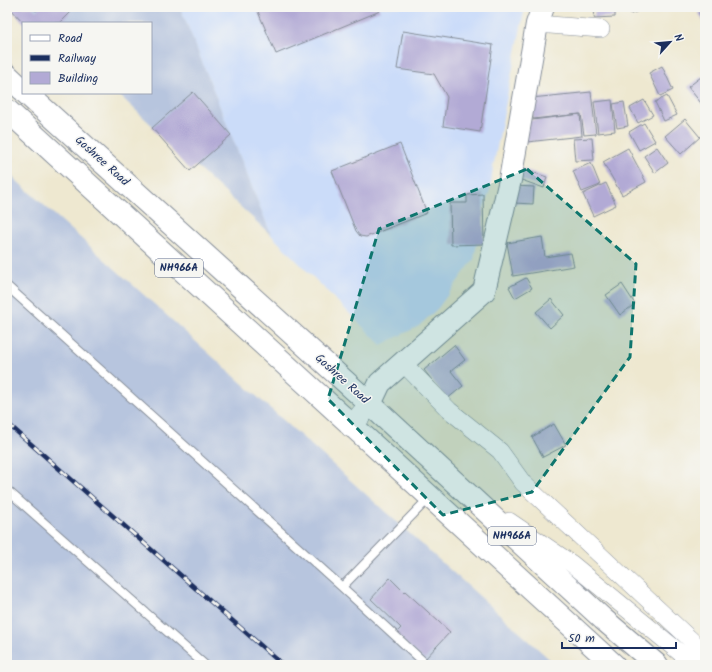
<svg xmlns="http://www.w3.org/2000/svg" width="712" height="672" font-family="Kalam,sans-serif">
	<rect width="100%" height="100%" fill="#f6f6f2"/>
	<filter id="ink" filterUnits="userSpaceOnUse"><feTurbulence type="fractalNoise" baseFrequency=".025" numOctaves="2"/><feDisplacementMap in="SourceGraphic" scale="8" xChannelSelector="R" yChannelSelector="G"/><feConvolveMatrix kernelMatrix="1 2 1 2 8 2 1 2 1" color-interpolation-filters="sRGB"/></filter>
	<filter id="wash" filterUnits="userSpaceOnUse"><feTurbulence type="fractalNoise" baseFrequency=".012" numOctaves="4" result="noise"/><feDisplacementMap in="SourceGraphic" scale="16" xChannelSelector="R" yChannelSelector="G"/><feGaussianBlur stdDeviation="0.9" result="paint"/><feColorMatrix in="noise" values="0 0 0 0 0 0 0 0 0 0 0 0 0 0 0 0 0 1.4 0 .05"/><feComposite in="paint" operator="in"/></filter>
	<g filter="url(#wash)">
		<rect width="100%" height="100%" fill="#eee8d0"/>
		<path fill="#cbdcf9" d="M180 7H525L493 168 490 190 482 214 474 259 438 308 419 326 381 345 271 235Z"/>
		<path fill="#b7c5de" d="M23 7H180L271 235 117 93H151V23H40Z
			M7 172 556 665H7Z"/>
		<g id="blocks">
			<path fill="#b2aad5" d="M9 7H32L36 11 40 7H64L70 13 60 23H24Z
				M256 7H378L380 11 276 54Z
				M595 7H615V17L594 18Z
				M629 7H649L631 14Z
				M705 10V25L699 13Z
				M403 31 493 45 480 132 443 126 447 97 434 74 397 69Z
				M662 66 673 90 660 96 649 73Z
				M701 77 705 81V108L688 87Z
				M193 92 231 135 190 171 152 128Z
				M591 92 596 134 584 135 581 114 533 119 531 98Z
				M667 96 677 115 664 121 655 102Z
				M612 100 615 131 598 133 594 102Z
				M644 100 653 115 638 123 630 108Z
				M624 102 628 126 617 128 613 104Z
				M580 114 582 136 527 142 524 121Z
				M685 119 700 137 681 154 665 136Z
				M644 123 655 141 639 150 629 132Z
				M592 138 594 160 575 161 573 139Z
				M400 144 427 213 366 237 360 236 356 231 332 171Z
				M657 147 668 163 655 173 644 156Z
				M628 148 646 182 622 195 603 162Z
				M591 163 600 185 582 192 573 171Z
				M517 167 547 177 544 188 513 177Z
				M606 183 616 205 593 216 583 194Z
				M515 186 534 187 533 204 514 203Z
				M483 194 484 244 451 245 450 203H467V195Z
				M542 237 545 257 571 253 574 266 513 276 507 243Z
				M526 278 532 288 515 298 509 287Z
				M622 284 635 304 620 315 606 295Z
				M551 299 564 315 550 328 536 312Z
				M454 345 465 360 451 371 463 386 447 399 424 370Z
				M554 424 566 445 543 457 532 437Z
				M390 578 404 592 405 591 450 632 424 660 395 634 401 628 371 599Z"/>
		</g>
	</g>
	<g filter="url(#ink)">
		<use href="#blocks" fill-opacity="0" stroke="#848c97" stroke-width="1"/>
		<g fill="none" stroke-linecap="round" stroke-linejoin="round">
			<defs>
				<path id="service" d="M7 286 342 587 429 498
					M7 490 205 665
					M342 587 427 665"/>
				<path id="minor" d="M537 24 601 29
					M402 362 449 410 500 451 523 483 705 653
					M509 521 572 564 695 665"/>
				<path id="tertiary" d="M351 427 370 404"/>
				<path id="secondary" d="M370 404 380 383 484 291 510 180 537 24 543 7"/>
				<path id="trunk" d="M7 75 23 90
					M26 93 370 404 603 619 657 665
					M7 110 614 665"/>
			</defs>
			<use href="#service" stroke="#848c97" stroke-width="10"/>
			<use href="#minor" stroke="#848c97" stroke-width="18"/>
			<use href="#tertiary" stroke="#848c97" stroke-width="22"/>
			<use href="#secondary" stroke="#848c97" stroke-width="24"/>
			<use href="#trunk" stroke="#848c97" stroke-width="24"/>
			<use href="#service" stroke="#fff" stroke-width="8"/>
			<use href="#minor" stroke="#fff" stroke-width="17"/>
			<use href="#tertiary" stroke="#fff" stroke-width="21"/>
			<use href="#secondary" stroke="#fff" stroke-width="22"/>
			<use href="#trunk" stroke="#fff" stroke-width="22"/>
			<defs>
				<path id="rail" d="M7 423 283 665"/>
			</defs>
			<use href="#rail" stroke="#1b2f5e" stroke-width="4.5"/>
			<use href="#rail" stroke="#f6f6f2" stroke-width="3" stroke-dasharray="9" stroke-linecap="butt"/>
		</g>
	</g>
	<path fill="#0f766e" fill-opacity="0.2" stroke="#0f766e" stroke-width="3" stroke-dasharray="8 5" stroke-linejoin="round" d="M527 169 636 264 630 357 532 492 443 515 328 399 379 229Z"/>
	<g text-anchor="middle" dominant-baseline="central" stroke-width="3" stroke-linejoin="round" paint-order="stroke">
		<g fill="#f6f6f2" stroke="#5d6b8a" stroke-width="1">
			<rect x="155" y="259" width="48" height="18" rx="3"/>
			<rect x="488" y="527" width="48" height="18" rx="3"/>
		</g>
		<g font-size="11" font-weight="bold" fill="#1b2f5e">
			<text x="179" y="268">NH966A</text>
			<text x="512" y="536">NH966A</text>
		</g>
		<g font-size="12" fill="#1b2f5e" stroke="#f6f6f2">
			<text transform="translate(102 161) rotate(42)">Goshree Road</text>
			<text transform="translate(342 379) rotate(42)">Goshree Road</text>
		</g>
	</g>
	<rect width="712" height="672" fill="none" stroke="#f6f6f2" stroke-width="24"/>
	<rect x="22" y="22" width="130" height="72" fill="#f6f6f2" stroke="#9ea6b7"/>
	<rect x="30" y="35" width="20" height="6" fill="#ffffff" stroke="#9ea6b7"/>
	<text x="58" y="42" font-size="12" fill="#1b2f5e">Road</text>
	<rect x="30" y="55" width="20" height="6" fill="#1b2f5e" stroke="#9ea6b7"/>
	<text x="58" y="62" font-size="12" fill="#1b2f5e">Railway</text>
	<rect x="30" y="72" width="20" height="12" fill="#b2aad5" stroke="#9ea6b7"/>
	<text x="58" y="82" font-size="12" fill="#1b2f5e">Building</text>
	<g transform="translate(670 42) rotate(63)" stroke="#f6f6f2" stroke-width="3" paint-order="stroke">
	<path d="M0-3L7 15L0 10L-7 15Z" fill="#1b2f5e"/>
	<text y="-6" font-size="11" font-weight="bold" text-anchor="middle" fill="#1b2f5e">N</text>
	</g>
	<path d="M562 642v6h114v-6" fill="none" stroke="#1b2f5e" stroke-width="2"/>
	<text x="568" y="642" font-size="12" fill="#1b2f5e" stroke="#f6f6f2" stroke-width="3" paint-order="stroke">50 m</text>
</svg>
